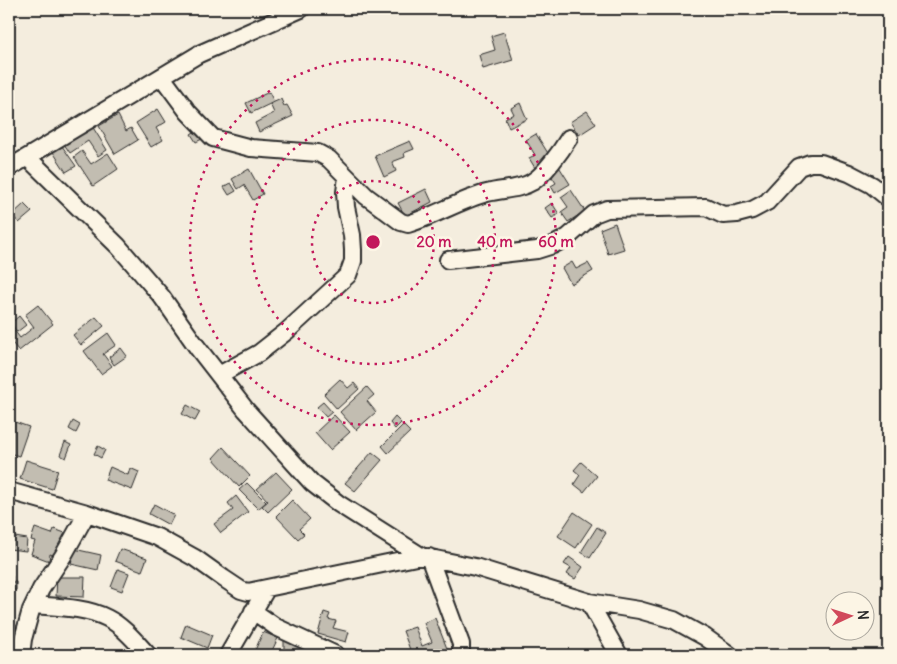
<svg xmlns="http://www.w3.org/2000/svg" width="897" height="664" font-family="Delius,sans-serif">
	<rect width="100%" height="100%" fill="#f4edde"/>
	<filter id="ink" filterUnits="userSpaceOnUse"><feTurbulence type="fractalNoise" baseFrequency=".02" numOctaves="2"/><feDisplacementMap in="SourceGraphic" scale="10" xChannelSelector="R" yChannelSelector="G"/><feConvolveMatrix kernelMatrix="1 2 1 2 8 2 1 2 1" color-interpolation-filters="sRGB"/></filter>
	<g filter="url(#ink)">
		<path fill="#c2bdb1" stroke="#2b2b2b" d="M504 32 513 60 483 69 479 55 495 50 491 36Z
			M269 92 274 102 251 113 246 103Z
			M281 99 284 106 287 105 293 116 259 132 255 123 274 113 270 104Z
			M520 103 527 119 509 128 505 118 514 114 511 108Z
			M158 109 166 122 156 128 163 140 151 147 136 123Z
			M587 111 596 124 579 135 570 122Z
			M118 115 126 131 131 128 138 140 115 154 99 126Z
			M92 126 107 150 98 156 88 141 70 153 64 144Z
			M197 130 202 139 196 142 191 134Z
			M536 134 551 158 535 168 529 158 535 155 526 140Z
			M410 141 414 149 404 153 405 157 392 162 396 171 384 177 375 156Z
			M62 146 76 166 66 172 53 152Z
			M82 151 91 164 108 153 118 169 93 186 74 157Z
			M558 165 570 184 555 193 551 186 556 183 548 171Z
			M249 169 263 194 253 200 244 185 238 189 232 179Z
			M231 183 236 191 229 195 224 187Z
			M426 189 432 202 405 216 398 203Z
			M571 190 585 211 568 222 561 212 568 207 561 197Z
			M552 203 559 214 552 218 545 208Z
			M24 204 32 212 19 223 12 215Z
			M615 223 624 249 608 254 600 229Z
			M572 262 576 269 588 263 593 271 571 284 562 268Z
			M38 305 53 324 19 351 12 343 9 333 14 330 20 338 34 327 25 315Z
			M19 316 26 325 17 332 11 323Z
			M96 317 104 326 81 345 73 335Z
			M108 333 116 345 103 354 112 366 101 374 84 351Z
			M121 348 127 356 114 365 109 357Z
			M340 379 348 388 354 383 359 389 337 409 324 394Z
			M367 387 374 395 367 401 376 412 356 430 340 412Z
			M323 402 332 412 326 417 317 407Z
			M187 405 200 412 195 421 182 414Z
			M334 415 350 432 330 450 315 433Z
			M395 417 401 423 395 429 390 423Z
			M9 420 29 427 19 456 9 453Z
			M73 421 80 425 76 433 69 429Z
			M403 425 410 432 388 453 382 446Z
			M65 442 71 445 66 458 60 455Z
			M98 446 105 450 101 458 94 454Z
			M223 447 250 476 239 487 213 458Z
			M372 452 382 460 355 491 345 483Z
			M26 460 58 470 52 489 20 479Z
			M581 462 597 476 584 492 574 484 580 475 574 470Z
			M110 467 128 475 130 468 139 472 132 490 105 480Z
			M276 472 292 489 268 512 262 506 268 501 257 489Z
			M247 483 266 502 258 509 239 490Z
			M236 496 248 512 221 533 214 524 233 510 228 503Z
			M292 500 310 519 299 529 304 534 298 539 276 516Z
			M154 504 174 515 169 525 149 514Z
			M574 512 592 524 576 548 558 536Z
			M597 527 606 533 590 558 581 552Z
			M35 528 52 534 54 529 65 533 57 557 50 554 49 561 31 554 35 541 31 540Z
			M9 536 27 539 26 551 9 549Z
			M74 549 101 555 98 570 71 564Z
			M120 549 147 558 142 571 115 561Z
			M569 557 583 567 575 579 567 574 571 568 564 564Z
			M118 569 129 573 122 591 111 587Z
			M9 576H12V582H16V590H9Z
			M57 577H85L84 597 56 596Z
			M324 612 330 614 328 619 336 621 333 628 349 632 346 642 318 634Z
			M9 615 13 616 12 625H16L14 643 9 642Z
			M435 618 448 651 436 655H412L403 631 415 627 422 646 432 642 424 623Z
			M186 624 212 635 207 648 181 637Z
			M263 632 278 638 270 655H253Z
			M284 638 305 643V655H284Z"/>
		<g fill="none" stroke-linecap="round" stroke-linejoin="round">
			<defs>
				<path id="street" d="M162 77 188 112 213 138 251 148 318 153 329 159 366 196 401 222 408 224C435 216 460 200 487 193 502 189 519 190 532 182 544 175 561 151 569 138
					M28 158 118 246 162 297 197 347 246 410 312 483 339 504 421 556 475 567 589 602 639 610 674 620 705 637 730 655
					M9 168 199 54 301 9
					M448 260 537 250 553 245 568 237 594 214 607 209 706 207 723 215 737 214 752 210 767 202 799 167 810 163H821L849 173 872 185 888 198
					M219 375 259 353 287 331 348 275 353 261V250L352 235 346 207 345 192 347 177
					M9 491 87 513 157 537 195 558 223 578 241 590 248 592 421 556
					M429 557 461 644V654L460 655
					M589 602 619 655
					M34 605C57 607 86 607 107 618 123 626 136 642 148 655
					M253 611 276 627 336 655
					M21 655 23 639 31 610 41 589 63 556 87 513
					M228 655 267 588"/>
			</defs>
			<use href="#street" stroke="#2b2b2b" stroke-width="20"/>
			<use href="#street" stroke="#fcf5e5" stroke-width="16"/>
		</g>
	</g>
	<g fill="none" stroke="#c2185b" stroke-width="2.5" stroke-dasharray="2.5 5">
		<circle cx="373" cy="242" r="61"/>
		<circle cx="373" cy="242" r="122"/>
		<circle cx="373" cy="242" r="183"/>
	</g>
	<circle cx="373" cy="242" r="8" fill="#c2185b" stroke="#fcf5e5" stroke-width="2.5"/>
	<g font-size="15" text-anchor="middle" font-weight="bold" fill="#c2185b" stroke="#fcf5e5" stroke-width="5" stroke-linejoin="round" paint-order="stroke">
		<text x="434" y="247">20 m</text>
		<text x="495" y="247">40 m</text>
		<text x="556" y="247">60 m</text>
	</g>
	<rect width="897" height="664" fill="none" stroke="#fcf5e5" stroke-width="30"/>
	<rect x="15" y="15" width="867" height="634" fill="none" stroke="#2b2b2b" stroke-width="2" filter="url(#ink)"/>
	<g transform="translate(850 616) rotate(86)"><circle r="24" fill="#fcf5e5" stroke="#a8a49b"/>
	<path d="M0-4L9 19L0 12L-9 19Z" fill="#d1495b"/>
	<text y="-8" font-size="14" font-weight="bold" text-anchor="middle" fill="#2b2b2b">N</text>
	</g>
</svg>
